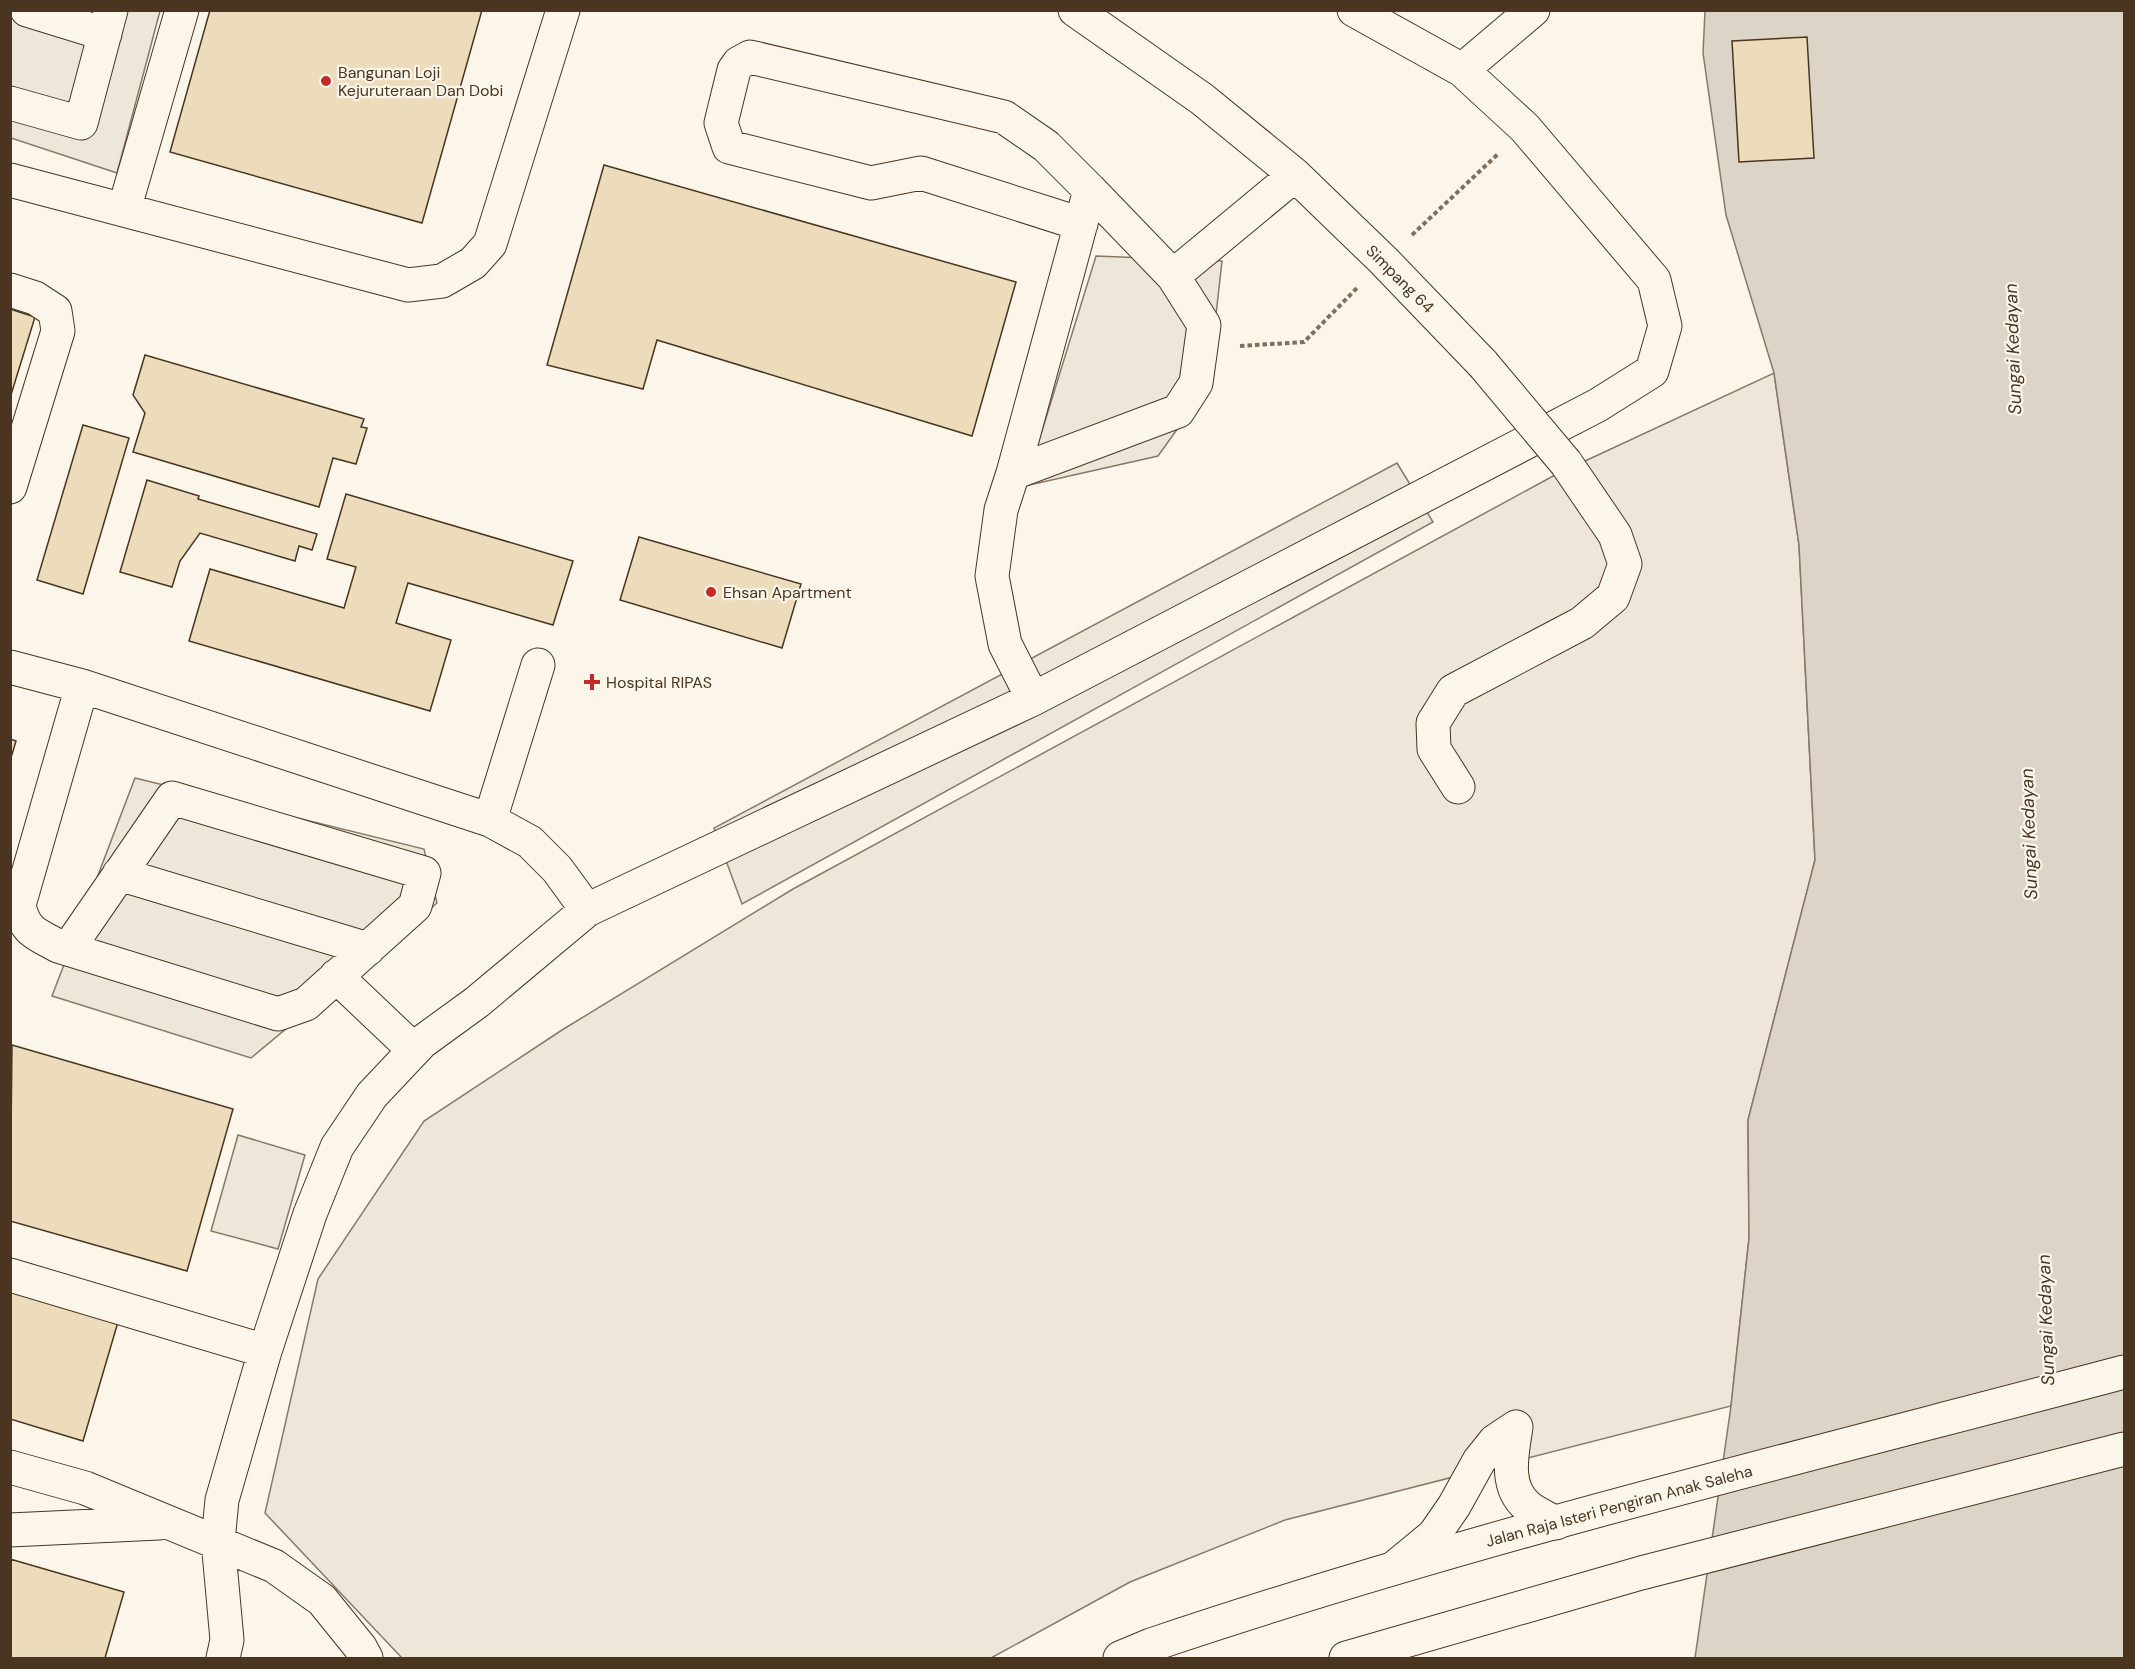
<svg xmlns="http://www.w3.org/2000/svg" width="2135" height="1669" font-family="'DM Sans',sans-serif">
	<rect width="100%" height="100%" fill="#fbf6e9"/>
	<path fill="#ede6d9" stroke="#887966" stroke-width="1.5" d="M1774 373 1799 545 1815 860 1748 1120 1749 1238 1731 1406 1285 1520 1130 1582 991 1658H402L265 1513 318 1279 424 1121 562 1030 793 889 1555 475Z"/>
	<path fill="#ede7d9" stroke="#887966" stroke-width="1.5" d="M11 11H160L117 173 11 138Z
		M1096 256 1222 261 1208 386 1158 456 1025 486Z
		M1397 463 1433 522 742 904 714 828Z
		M135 778 424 849 437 903 251 1058 52 996Z
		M238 1135 305 1155 278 1249 211 1231Z"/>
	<path fill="#dcd4c6" stroke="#887966" stroke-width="1.5" d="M1705 11H2124V1658H1695L1731 1406 1749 1238 1748 1120 1815 860 1799 545 1774 373 1726 215 1703 53Z"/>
	<path fill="#ecdcbc" stroke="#4a3520" stroke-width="1.5" d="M210 10H482L422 223 170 152Z
		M1807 37 1814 158 1739 162 1732 41Z
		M604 165 1016 282 972 436 657 340 643 389 547 365Z
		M10 309 35 317 10 398Z
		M145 355 364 419 361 427 367 428 356 464 333 458 319 507 133 452 145 413 133 395Z
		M83 425 129 438 83 594 37 580Z
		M147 480 199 496 198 499 317 534 312 550 299 546 295 561 200 533 180 561 172 587 120 572Z
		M346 494 573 561 553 625 408 583 396 623 451 640 430 711 189 641 210 569 344 608 356 567 327 559Z
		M639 537 801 584 782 648 620 600Z
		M10 739 16 741 10 761Z
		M12 1045 233 1109 187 1271 10 1221Z
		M10 1290 118 1322 83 1441 10 1419Z
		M10 1559 124 1592 105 1658H10Z"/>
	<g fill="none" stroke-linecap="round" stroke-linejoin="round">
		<defs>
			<path id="minor" d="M27 10 105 34
				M1075 10 1202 99 1295 175 1384 261 1483 364
				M1462 70 1533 10
				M10 103 81 123 111 10
				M10 180 408 285 442 281 473 263 490 244 563 10
				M124 210 182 10
				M1081 224 921 173 871 183 729 147 721 123 734 70 739 63 750 57 1004 117 1046 146 1090 190
				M1173 276 1295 175
				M10 290 35 298 55 311 58 331 10 487
				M1013 473 1178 411 1196 383 1204 325 1173 276 1090 190 1013 473 1001 510 992 576 1005 644 1033 699
				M10 667 82 686 490 820 530 842 557 869 587 910
				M1458 787 1434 749 1433 723 1453 691 1582 623 1613 597 1625 564 1615 535 1566 463
				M490 820 538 665
				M119 874 368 949
				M68 949 172 798 424 873 415 906 306 1004 278 1014 58 946C35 933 25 932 19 905L82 686
				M336 976 414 1050
				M10 1275 265 1351
				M1516 1427C1512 1454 1504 1486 1527 1506 1535 1513 1547 1518 1556 1523
				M10 1467 85 1488 274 1566 322 1600 360 1647 366 1658
				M10 1530 159 1523
				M1394 1568 1434 1535 1454 1506 1479 1461 1495 1441 1516 1427
				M223 1658 227 1640 218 1541 222 1500 265 1351 310 1214 337 1147 372 1095 422 1042 477 1002 587 910 1033 699 1598 405 1652 371 1665 326 1654 280 1525 128 1462 70 1354 10"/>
			<path id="major" d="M1120 1658 1151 1645C1471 1537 1799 1458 2124 1372
				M1346 1658 1641 1573 2124 1449"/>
		</defs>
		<use href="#minor" stroke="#4a3520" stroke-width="35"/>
		<use href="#major" stroke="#4a3520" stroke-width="35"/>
		<path stroke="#7f6f5c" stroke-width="4" stroke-dasharray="4.5 3" stroke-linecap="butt" d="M1412 235 1498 154
			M1240 346 1304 342 1357 288"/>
		<use href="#minor" stroke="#fbf6e9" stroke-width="33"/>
		<use href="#major" stroke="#fbf6e9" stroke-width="33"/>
		<defs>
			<path id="minor-bridge" d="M1483 364 1566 463"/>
		</defs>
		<use href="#minor-bridge" stroke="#4a3520" stroke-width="35" stroke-linecap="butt"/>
		<use href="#minor-bridge" stroke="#fbf6e9" stroke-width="33"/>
	</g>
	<g fill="#c62828" stroke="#fbf6e9" stroke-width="2">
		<circle cx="326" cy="81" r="6"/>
		<circle cx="711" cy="592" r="6"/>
		<path d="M589 673h6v6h6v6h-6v6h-6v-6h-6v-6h6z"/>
	</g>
	<g text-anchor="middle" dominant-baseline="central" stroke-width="4.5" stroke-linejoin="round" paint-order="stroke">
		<g font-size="16" fill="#4a3520" stroke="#fbf6e9" text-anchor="start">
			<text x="338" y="72">Bangunan Loji<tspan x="338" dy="18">Kejuruteraan Dan Dobi</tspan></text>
			<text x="723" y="592">Ehsan Apartment</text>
			<text x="606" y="682">Hospital RIPAS</text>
		</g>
		<g font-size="16" fill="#4a3520" stroke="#fbf6e9">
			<text transform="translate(1400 279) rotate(45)">Simpang 64</text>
			<text transform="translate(1619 1506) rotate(-15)">Jalan Raja Isteri Pengiran Anak Saleha</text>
		</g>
		<g font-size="18" font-style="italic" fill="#4a3520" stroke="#fbf6e9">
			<text transform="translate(2013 349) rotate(-92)">Sungai Kedayan</text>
			<text transform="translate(2029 834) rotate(-92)">Sungai Kedayan</text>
			<text transform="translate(2046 1320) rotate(-92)">Sungai Kedayan</text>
		</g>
	</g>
	<rect width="2135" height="1669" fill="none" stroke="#4a3520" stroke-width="24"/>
</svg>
